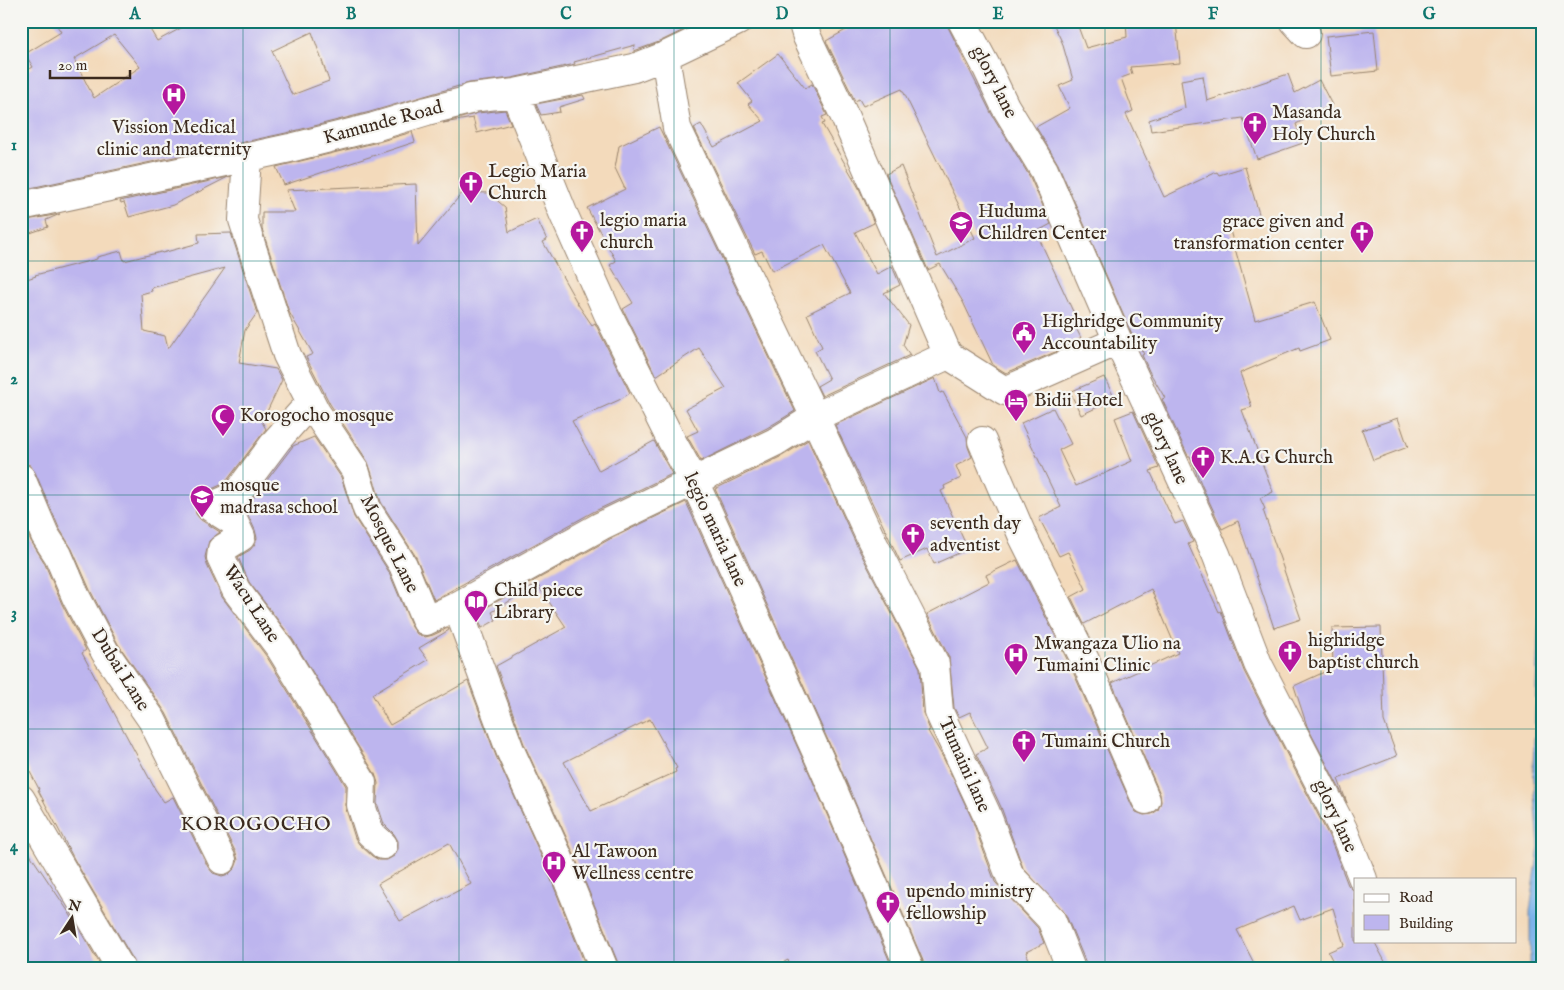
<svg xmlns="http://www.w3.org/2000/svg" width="1564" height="990" font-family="'IM FELL English',serif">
	<rect width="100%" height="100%" fill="#f6f6f2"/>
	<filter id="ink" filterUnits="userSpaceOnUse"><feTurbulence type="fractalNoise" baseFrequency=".02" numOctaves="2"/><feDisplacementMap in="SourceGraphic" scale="10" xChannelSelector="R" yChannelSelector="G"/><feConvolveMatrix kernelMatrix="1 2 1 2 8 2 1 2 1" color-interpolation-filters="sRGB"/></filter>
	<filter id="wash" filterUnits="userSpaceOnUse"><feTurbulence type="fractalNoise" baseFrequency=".0096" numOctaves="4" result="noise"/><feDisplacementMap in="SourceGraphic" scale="20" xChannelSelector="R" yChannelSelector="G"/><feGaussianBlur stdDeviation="1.12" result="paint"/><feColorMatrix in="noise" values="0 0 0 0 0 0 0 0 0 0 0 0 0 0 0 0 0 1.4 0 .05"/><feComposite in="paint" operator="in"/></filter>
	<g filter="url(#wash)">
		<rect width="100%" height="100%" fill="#f3dabb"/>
		<path fill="#7bb2ea" stroke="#5b6e84" d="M1543 559V969H1530V911L1539 847 1533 767 1540 586Z"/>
		<g id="blocks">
			<path fill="#bdb5ee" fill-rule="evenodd" d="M54 21H145L157 41 194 21H696V24L659 42 634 51 635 45 574 62 575 64 512 78 469 83 370 112 286 133 21 190V74L33 67 25 54 61 32ZM312 32 329 81 292 95 272 51ZM114 35 140 67 94 98 74 59Z
				M862 21H945L991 113 1030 177 1051 224 1036 232 1077 320 1073 322 1081 338 1066 345 1067 347 1006 373 993 365 963 302 940 264 928 270 886 174 901 166 937 257 975 238 902 89 863 106 859 99 855 101 826 41Z
				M1052 21H1076L1086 48 1127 37 1126 21H1176L1180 63 1130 67 1132 74 1121 78 1133 111 1126 114 1164 197 1217 172 1219 175 1245 167 1260 217 1229 227 1255 320 1315 302 1330 340 1300 351 1299 348 1240 373 1252 407 1242 410 1273 492 1260 498 1265 509 1263 510 1301 619 1274 628 1238 521 1222 529 1202 486 1190 456H1188L1162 399 1165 398 1149 371 1142 355 1144 354 1132 335 1058 164 1036 127 1070 108 1059 86 1073 80 1062 42Z
				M1374 31 1378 71 1331 76 1326 36Z
				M778 54 805 88 812 84 827 115 822 117 825 123 822 124 859 188 874 223 855 232 877 274 892 266 900 285 884 293 909 325 903 345 910 355 822 396 817 386 829 379 815 351 822 347 807 314 850 293 824 245 772 271 762 251 755 254 694 128 701 124 714 147 763 121 748 104 752 101 738 83Z
				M1288 74 1295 93 1319 80 1332 105 1296 124 1303 143 1257 159 1243 118 1151 131 1149 120 1185 108 1181 80 1203 76 1207 101Z
				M583 95 585 99 559 107 560 112 541 115 536 104Z
				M505 110 511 124 477 133 473 118 443 123 478 113Z
				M659 127 795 411 767 428 701 461 687 436 698 431 686 409 726 388 699 348 656 376 623 309 633 303 610 265 616 261 587 208 625 189 615 168 619 146Z
				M412 132 415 142 284 185 276 167 378 142Z
				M228 177 173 205 129 217 124 202 121 203 120 201Z
				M416 184 418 246 463 192 488 193 505 207 509 232 537 219 547 240 543 242 579 306 592 325 595 323 630 393 619 400 572 421 599 471 654 441 672 474 593 512 434 600 416 557 381 502 368 462 330 404 306 357 313 354 289 312 262 229V212H295L286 190Z
				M60 214 46 220 48 227 21 236V221Z
				M231 233 257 313 245 330 239 363 276 369 282 380 262 422 266 429 225 483 203 493 198 498 195 505 196 514 201 520 220 532 209 541 205 557 207 565 222 597 267 657 346 786V809L355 838 359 844 372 856 379 860H387L394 856 398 849V841L394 834 384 824 377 803 378 783 375 774 293 640 249 582 238 557 250 550 255 544 257 538 255 530 248 515 243 509 248 505 293 446 314 437 341 477 354 517 389 572 412 627 417 634 425 637 433 635 448 628 449 630 419 648 428 660 372 694 390 725 468 681 496 756 544 862 587 969H137L134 961 74 859 38 790 39 789 21 755V519L31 541 44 562 62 604 86 650 82 653 155 789 164 802 173 797 208 867 213 873 222 876 229 874 235 868 238 860 236 853 166 713 118 644 90 590 72 549 59 528 35 472 30 465 21 463V281L36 276 35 275 97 259V257L121 251 124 261 161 252 162 253 199 243 198 234ZM225 268 168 349 165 336 144 331 141 294 152 291 151 288ZM449 843 471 884 400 921 378 884Z
				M1104 377 1115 399 1081 415 1070 392Z
				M935 378 940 393 943 392 967 437 968 447 972 457 956 466 961 478 944 486 945 489 941 491 968 549 934 564 927 549 900 561 835 425Z
				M1053 408 1071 444 1059 450 1076 486 1132 461 1115 418 1133 411 1159 468 1150 471 1175 524 1183 521 1193 542 1188 544 1219 612 1221 611 1244 671 1329 836 1348 885 1355 892V941H1374L1389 969H1337L1328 952 1344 945 1333 908 1300 920 1294 906 1237 930 1257 969H1086V963L1065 913 1023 868 1001 807 976 754 988 748 970 712 959 717 954 708 949 657 927 614 989 582 986 575 1017 560 1071 667 1132 806 1136 812 1144 815 1152 814 1158 810 1161 802 1160 794 1112 683 1178 653 1151 589 1084 624 1071 597 1086 589 1068 552 1059 556 1039 518 1061 507 1021 423Z
				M1398 418 1408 447 1373 460 1362 430Z
				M808 440 857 546 920 668 923 713 930 730 928 731 944 759 972 819 995 882 1038 928 1044 943 1026 952 1033 969H925L924 963 839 765 715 489 782 456Z
				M686 502 811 777 893 969H791L788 960 771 969H619L618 963 572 850 524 744 496 666 566 627 537 584 492 612 496 620 482 628 476 613 608 540ZM650 719 677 768 675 769 676 772 591 811 564 762Z
				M1381 627 1384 721 1397 756 1338 779 1347 803 1307 726 1294 686 1333 668 1332 628Z
				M21 841 68 911 103 969H21Z"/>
		</g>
	</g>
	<g filter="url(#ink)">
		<use href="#blocks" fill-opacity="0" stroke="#97826c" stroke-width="1"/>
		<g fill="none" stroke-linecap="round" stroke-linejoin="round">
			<defs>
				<path id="minor" d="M802 21 807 37 844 115 948 355
					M962 21 986 66 1005 106 1044 170 1118 341 1216 554 1258 664 1343 829 1363 879
					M1294 21 1306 34
					M665 56 677 128 815 417
					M515 93 563 213 608 314 668 434 694 481 825 771 910 969
					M247 157 243 220 287 355 316 412 355 470 367 509 403 565 426 621 457 606 510 750 558 856 604 969
					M21 206 290 148 374 127 427 111 470 100 471 98 515 93 634 68 665 56 738 21
					M316 412 301 413 277 440 235 496 210 507 234 522 241 537 222 549 221 558 236 590 280 648 362 782 361 805 370 833 383 845
					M814 416 871 539 935 664 939 712 986 813 1010 876 1051 919 1071 969
					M982 441 1023 537 1085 660 1146 800
					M21 478 45 535 58 555 76 597 105 652 152 720 222 860
					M457 606 601 526 775 442 815 417 948 355 1005 391 1118 341
					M21 799 121 969"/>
			</defs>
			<use href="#minor" stroke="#97826c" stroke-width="30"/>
			<use href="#minor" stroke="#fff" stroke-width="28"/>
		</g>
	</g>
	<path fill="none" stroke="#0f766e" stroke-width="1" stroke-opacity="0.55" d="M243 21V969M459 21V969M674 21V969M890 21V969M1105 21V969M1321 21V969M21 261H1543M21 495H1543M21 729H1543"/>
	<defs>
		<symbol id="hospital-pin" viewBox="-11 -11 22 30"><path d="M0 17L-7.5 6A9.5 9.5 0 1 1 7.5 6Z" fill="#b5179e" stroke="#f6f6f2"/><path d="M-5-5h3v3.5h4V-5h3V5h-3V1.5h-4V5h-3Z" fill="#fff"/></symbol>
		<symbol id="church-pin" viewBox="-11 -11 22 30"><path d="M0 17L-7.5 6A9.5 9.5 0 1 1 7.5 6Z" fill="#b5179e" stroke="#f6f6f2"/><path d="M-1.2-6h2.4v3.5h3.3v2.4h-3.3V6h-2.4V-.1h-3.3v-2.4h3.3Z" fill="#fff"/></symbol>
		<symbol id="school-pin" viewBox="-11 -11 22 30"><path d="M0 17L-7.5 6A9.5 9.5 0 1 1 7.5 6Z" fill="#b5179e" stroke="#f6f6f2"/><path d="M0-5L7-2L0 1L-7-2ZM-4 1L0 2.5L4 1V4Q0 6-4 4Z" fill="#fff"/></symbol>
		<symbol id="civic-pin" viewBox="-11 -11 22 30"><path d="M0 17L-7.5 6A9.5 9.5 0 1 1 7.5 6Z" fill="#b5179e" stroke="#f6f6f2"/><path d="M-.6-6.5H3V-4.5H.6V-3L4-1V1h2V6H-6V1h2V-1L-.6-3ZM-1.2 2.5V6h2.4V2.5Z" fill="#fff"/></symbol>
		<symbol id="hotel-pin" viewBox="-11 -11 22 30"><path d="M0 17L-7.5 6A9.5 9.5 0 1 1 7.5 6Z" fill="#b5179e" stroke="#f6f6f2"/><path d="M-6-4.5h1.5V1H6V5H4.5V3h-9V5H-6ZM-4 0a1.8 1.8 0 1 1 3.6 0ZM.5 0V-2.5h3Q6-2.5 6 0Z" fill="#fff"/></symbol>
		<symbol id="mosque-pin" viewBox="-11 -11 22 30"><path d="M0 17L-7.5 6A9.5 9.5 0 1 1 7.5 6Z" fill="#b5179e" stroke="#f6f6f2"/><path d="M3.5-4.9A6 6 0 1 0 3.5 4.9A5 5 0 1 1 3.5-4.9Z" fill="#fff"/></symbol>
		<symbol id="library-pin" viewBox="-11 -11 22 30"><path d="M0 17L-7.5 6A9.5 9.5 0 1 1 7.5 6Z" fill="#b5179e" stroke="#f6f6f2"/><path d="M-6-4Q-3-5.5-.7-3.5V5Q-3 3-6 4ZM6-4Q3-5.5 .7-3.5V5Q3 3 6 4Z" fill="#fff"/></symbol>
	</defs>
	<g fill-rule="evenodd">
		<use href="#hospital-pin" x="160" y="81" width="28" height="38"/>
		<use href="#church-pin" x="1241" y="110" width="28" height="38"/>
		<use href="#church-pin" x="457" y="169" width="28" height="38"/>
		<use href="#school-pin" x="947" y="209" width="28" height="38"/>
		<use href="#church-pin" x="568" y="218" width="28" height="38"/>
		<use href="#church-pin" x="1348" y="219" width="28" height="38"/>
		<use href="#civic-pin" x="1010" y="319" width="28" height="38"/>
		<use href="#hotel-pin" x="1002" y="387" width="28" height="38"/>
		<use href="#mosque-pin" x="209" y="402" width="28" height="38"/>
		<use href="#church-pin" x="1189" y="444" width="28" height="38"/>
		<use href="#school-pin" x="188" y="483" width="28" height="38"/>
		<use href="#church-pin" x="899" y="521" width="28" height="38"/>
		<use href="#library-pin" x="462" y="588" width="28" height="38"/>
		<use href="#church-pin" x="1276" y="638" width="28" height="38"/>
		<use href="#hospital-pin" x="1002" y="641" width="28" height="38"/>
		<use href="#church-pin" x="1010" y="728" width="28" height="38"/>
		<use href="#hospital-pin" x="540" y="849" width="28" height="38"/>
		<use href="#church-pin" x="874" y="889" width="28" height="38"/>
	</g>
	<g text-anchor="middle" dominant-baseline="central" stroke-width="4.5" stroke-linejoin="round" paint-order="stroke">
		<g font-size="19" fill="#3b2a1e" stroke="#f6f6f2">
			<text transform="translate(994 82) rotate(63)">glory lane</text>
			<text transform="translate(383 123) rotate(-15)">Kamunde Road</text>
			<text transform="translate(1166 448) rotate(65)">glory lane</text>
			<text transform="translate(715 530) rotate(65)">legio maria lane</text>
			<text transform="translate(389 544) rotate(63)">Mosque Lane</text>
			<text transform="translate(251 604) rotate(57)">Wacu Lane</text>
			<text transform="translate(120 670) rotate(58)">Dubai Lane</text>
			<text transform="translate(964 765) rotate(66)">Tumaini lane</text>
			<text transform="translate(1335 816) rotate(65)">glory lane</text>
		</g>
		<g font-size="19" fill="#3b2a1e" stroke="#f6f6f2" text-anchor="start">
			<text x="1272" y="113">Masanda<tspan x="1272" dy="22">Holy Church</tspan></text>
			<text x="174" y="128" text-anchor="middle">Vission Medical<tspan x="174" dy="22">clinic and maternity</tspan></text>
			<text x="488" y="172">Legio Maria<tspan x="488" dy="22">Church</tspan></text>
			<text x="978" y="212">Huduma<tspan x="978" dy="22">Children Center</tspan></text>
			<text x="600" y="221">legio maria<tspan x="600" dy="22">church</tspan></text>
			<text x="1344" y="222" text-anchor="end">grace given and<tspan x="1344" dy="22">transformation center</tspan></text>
			<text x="1042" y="322">Highridge Community<tspan x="1042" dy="22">Accountability</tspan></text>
			<text x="1034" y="401">Bidii Hotel</text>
			<text x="240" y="416">Korogocho mosque</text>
			<text x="1220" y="458">K.A.G Church</text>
			<text x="220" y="486">mosque<tspan x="220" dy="22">madrasa school</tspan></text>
			<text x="930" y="524">seventh day<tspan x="930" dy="22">adventist</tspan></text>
			<text x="494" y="591">Child piece<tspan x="494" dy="22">Library</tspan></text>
			<text x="1308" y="641">highridge<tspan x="1308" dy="22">baptist church</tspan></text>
			<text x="1034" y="644">Mwangaza Ulio na<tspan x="1034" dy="22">Tumaini Clinic</tspan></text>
			<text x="1042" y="742">Tumaini Church</text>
			<text x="572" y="852">Al Tawoon<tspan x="572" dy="22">Wellness centre</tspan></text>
			<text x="906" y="892">upendo ministry<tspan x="906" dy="22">fellowship</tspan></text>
		</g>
		<g font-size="20" letter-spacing="1" fill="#3b2a1e" stroke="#f6f6f2">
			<text x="256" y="824">KOROGOCHO</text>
		</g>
	</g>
	<rect width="1564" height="990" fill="none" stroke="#f6f6f2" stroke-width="55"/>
	<rect x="1354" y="878" width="162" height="65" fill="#f6f6f2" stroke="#aba49d"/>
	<rect x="1364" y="894" width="25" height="8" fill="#ffffff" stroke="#aba49d"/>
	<text x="1399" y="902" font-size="15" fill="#3b2a1e">Road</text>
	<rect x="1364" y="915" width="25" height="15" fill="#bdb5ee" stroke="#aba49d"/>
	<text x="1399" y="928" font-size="15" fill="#3b2a1e">Building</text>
	<g transform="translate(72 918) rotate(12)" stroke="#f6f6f2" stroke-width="4" paint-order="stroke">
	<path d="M0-4L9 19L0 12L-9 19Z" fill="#3b2a1e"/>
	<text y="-8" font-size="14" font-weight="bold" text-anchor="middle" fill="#3b2a1e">N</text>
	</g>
	<path d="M50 70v8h80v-8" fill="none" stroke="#3b2a1e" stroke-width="2.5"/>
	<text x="58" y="70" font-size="15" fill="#3b2a1e" stroke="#f6f6f2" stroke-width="4" paint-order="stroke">20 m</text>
	<rect x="28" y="28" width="1508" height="934" fill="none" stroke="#0f766e" stroke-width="2"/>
	<g font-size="16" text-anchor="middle" font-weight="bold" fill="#0f766e">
		<text x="135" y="19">A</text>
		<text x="351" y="19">B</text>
		<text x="566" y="19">C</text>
		<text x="782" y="19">D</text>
		<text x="998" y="19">E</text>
		<text x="1213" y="19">F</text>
		<text x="1429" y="19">G</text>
		<text x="14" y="150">1</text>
		<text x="14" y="384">2</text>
		<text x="14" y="618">3</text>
		<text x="14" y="851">4</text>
	</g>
</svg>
